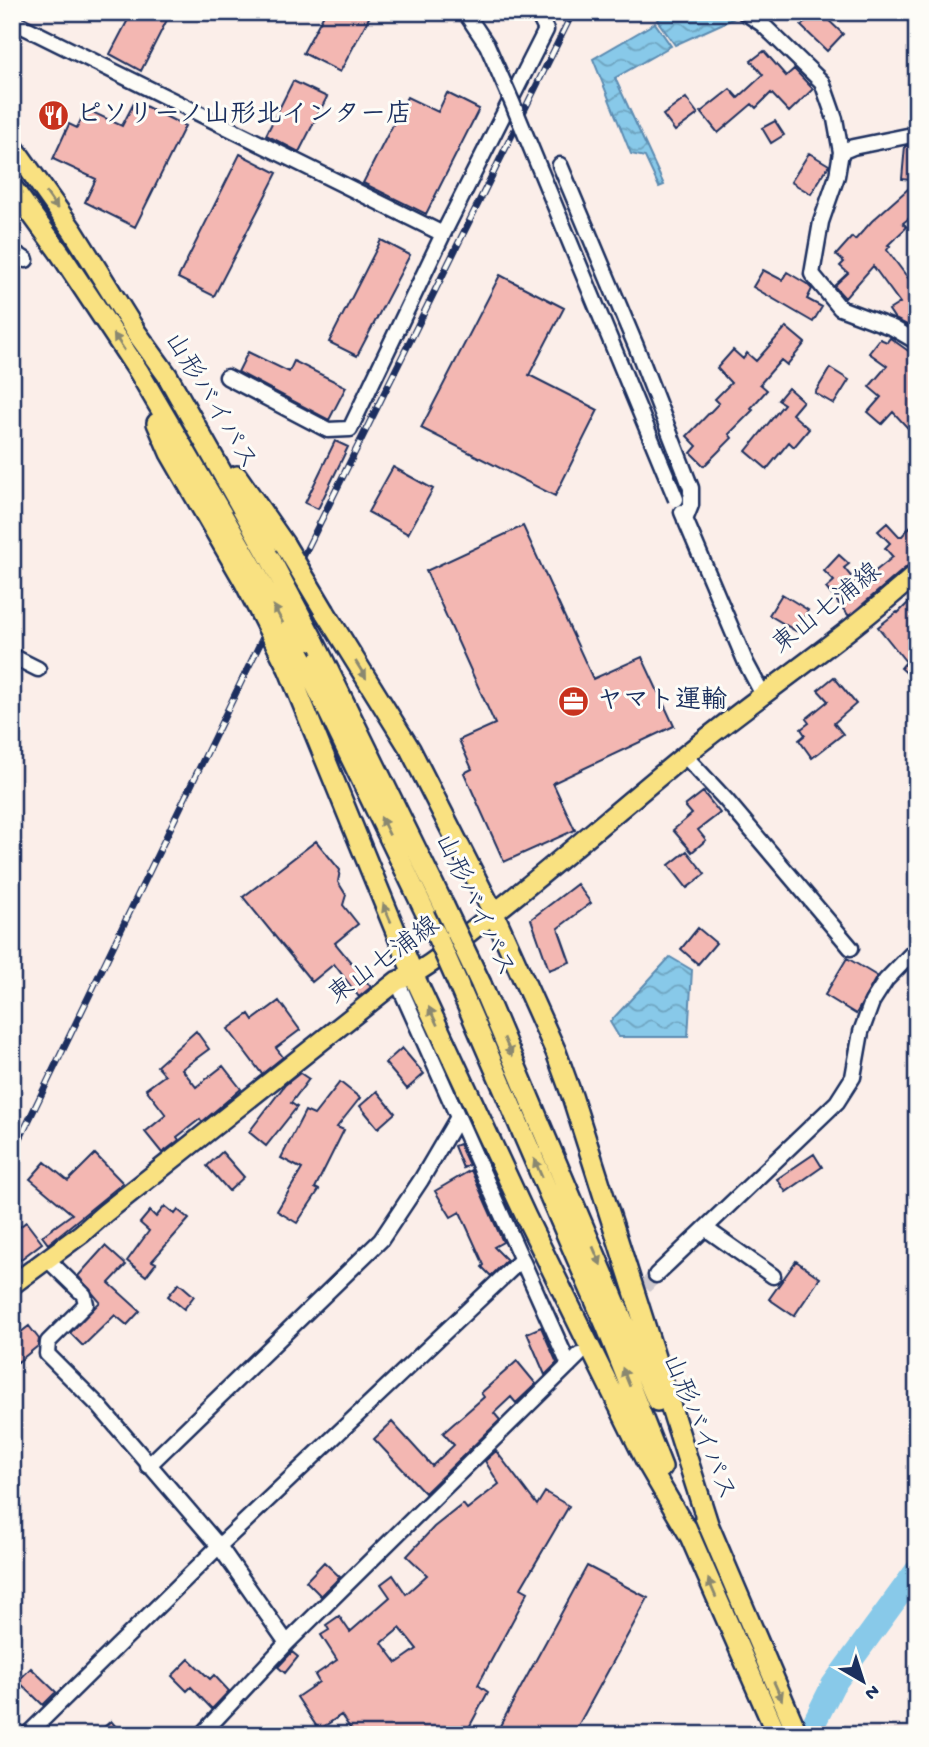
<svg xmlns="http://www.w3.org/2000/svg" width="929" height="1747" font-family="'Gochi Hand','Klee One',sans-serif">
	<defs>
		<pattern id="water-waves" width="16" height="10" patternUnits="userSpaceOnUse" patternTransform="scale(1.75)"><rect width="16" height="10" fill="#88c9e9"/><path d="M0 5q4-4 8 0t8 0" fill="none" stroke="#6ea4c0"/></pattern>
	</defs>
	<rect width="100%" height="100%" fill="#fbeee9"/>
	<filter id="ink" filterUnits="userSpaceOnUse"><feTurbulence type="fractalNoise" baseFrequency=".0143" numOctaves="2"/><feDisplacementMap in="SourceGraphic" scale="14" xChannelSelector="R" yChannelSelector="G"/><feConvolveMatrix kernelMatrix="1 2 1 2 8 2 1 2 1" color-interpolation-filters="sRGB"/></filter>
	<g filter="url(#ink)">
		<path fill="url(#water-waves)" stroke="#5c8bb1" stroke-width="2" d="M671 12H733L739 16 675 45 657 20Z
			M655 23 671 46 615 78 664 185 659 187 645 157 631 154 593 59Z
			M670 957 692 970 688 1037H619L610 1022Z"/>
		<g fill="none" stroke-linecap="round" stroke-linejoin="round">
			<path stroke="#88c9e9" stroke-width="24" d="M808 1735 833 1685 917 1570"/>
		</g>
		<path fill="#f3b7b2" stroke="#1b2f5e" stroke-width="2" fill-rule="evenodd" d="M132 12H171L141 71 110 54Z
			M325 12H372L340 72 303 53Z
			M814 12H820L843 34 827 51 801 26Z
			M764 51 786 76 794 69 813 89 789 112 771 93 756 108 752 104 718 133 701 112 730 89 738 98 763 75 751 61Z
			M293 81 327 97 299 152 266 135Z
			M447 93 479 109 426 214 363 183 407 97 438 112Z
			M686 98 698 114 675 131 663 115Z
			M135 101 185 126 135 227 85 202 96 179 53 159 69 124 77 128 86 109 122 126Z
			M775 121 784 135 771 143 762 128Z
			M905 146H917V212L903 223 907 227 888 245 890 246 887 250 917 290V321L909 326 895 319 889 310 900 303 873 266 845 298 834 286 848 273 840 266 844 262 836 255 852 237 855 240 872 221 917 181 902 179Z
			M809 153 829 165 811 194 791 182Z
			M240 154 277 173 214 296 178 278Z
			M381 240 410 255 357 356 329 342Z
			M763 270 782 280 787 272 807 284 812 289 807 299 822 307 813 322 753 287Z
			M500 275 564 308 529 375 598 410 555 496 421 428Z
			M786 327 805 343 787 365 781 360 760 384 767 390 751 408 753 410 729 434 732 438 704 466 691 453 697 446 687 436 719 403 715 399 731 383 717 368 733 350 743 359 747 353 756 361Z
			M890 338 917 357V438L893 412 882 424 868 412 881 397 869 387 887 366 869 353 880 339 887 342Z
			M248 352 289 372 294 361 346 387 329 420 238 372Z
			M830 368 849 380 834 404 815 393Z
			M788 388 803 401 792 414 809 429 794 447 789 442 767 469 746 451 784 404 778 400Z
			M335 441 348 447 318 509 305 503Z
			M393 467 433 489 408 534 368 512Z
			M917 519V558L849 616 826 588 834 581 824 571 839 555 849 564 844 568 858 585 893 557 885 548 890 543 878 531 887 523 899 536H902Z
			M523 526 593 679 642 657 674 726 553 783 575 830 504 862 464 773 472 769 459 740 495 724 426 571Z
			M782 594 808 610 796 631 769 615Z
			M917 594V675L915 672 911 677 901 668 906 662 878 627 897 612 898 613Z
			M834 677 856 704 834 723 843 734 812 758 799 740 805 735 801 729 809 723 806 719 828 701 818 690Z
			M703 792 720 813 698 830 706 840 692 852 673 830 692 814 685 806Z
			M316 841 340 870 338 882 346 895 343 905 358 924 335 943 371 987 359 997 334 964 312 982 243 897Z
			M687 851 705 874 687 888 669 865Z
			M577 884 591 903 558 928 570 962 549 970 531 919Z
			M698 928 716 943 698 964 681 949Z
			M847 958 877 976 856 1014 825 995Z
			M279 1001 300 1030 276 1048 283 1057 262 1074 228 1029 249 1014 253 1020Z
			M196 1031 209 1049 182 1069 196 1087 223 1066 241 1089 202 1122 200 1119 177 1137 179 1140 162 1153 145 1132 166 1115 146 1089 165 1075 157 1066Z
			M402 1048 424 1074 407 1089 385 1063Z
			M300 1073 309 1079 291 1103 297 1107 266 1146 249 1132 285 1085Z
			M340 1082 360 1098 337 1127 344 1130 315 1188 319 1190 297 1223 277 1211 302 1169 281 1158 305 1111 314 1115Z
			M377 1091 395 1113 378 1128 360 1106Z
			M459 1144 469 1165 463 1168 454 1146Z
			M222 1152 244 1177 229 1191 207 1166Z
			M95 1154 123 1183 48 1244 42 1236 72 1214 30 1179 45 1162 68 1181Z
			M814 1154 822 1167 786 1192 777 1179Z
			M471 1170 503 1242 494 1247 507 1260 491 1276 482 1267 484 1265 460 1212 451 1217 435 1191Z
			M165 1206 175 1214 178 1210 189 1219 152 1261 156 1263 146 1276 127 1261 149 1231 140 1223 150 1211 156 1217Z
			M26 1222 42 1243 12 1266V1233Z
			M105 1246 126 1265 109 1283 140 1311 127 1325 115 1315 83 1346 70 1333 100 1302 78 1276Z
			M796 1261 820 1278 794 1316 769 1299Z
			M179 1283 194 1296 184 1309 168 1296Z
			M29 1326 39 1339 38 1346 18 1362 12 1354V1339Z
			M541 1327 557 1363 545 1375 527 1333Z
			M517 1361 536 1384 516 1403 511 1397 494 1413 500 1420 425 1493 374 1439 392 1422 432 1466 454 1445 443 1433 484 1397 481 1393Z
			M496 1451 537 1505 545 1492 569 1506 521 1588 528 1592 478 1685 488 1692 465 1735H355L341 1715 319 1730 297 1697 319 1682 315 1675 337 1660 321 1635 329 1630 326 1625 339 1616 350 1632 390 1597 381 1584 393 1575 406 1594 427 1575 407 1556 434 1527 463 1504 467 1509 499 1484 485 1461ZM400 1628 417 1649 397 1663 382 1643Z
			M324 1562 340 1577 321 1596 306 1581Z
			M587 1566 648 1598 573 1735H495Z
			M292 1652 298 1657 285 1673 278 1667Z
			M189 1659 210 1679 214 1675 229 1691 212 1709 191 1687 187 1691 172 1676Z
			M31 1668 56 1692 43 1705 18 1681Z
			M111 1721 123 1735H95Z"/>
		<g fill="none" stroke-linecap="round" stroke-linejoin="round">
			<path stroke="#cec8cd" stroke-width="14" stroke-dasharray="14 7" stroke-linecap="butt" d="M630 1302 656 1275"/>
			<defs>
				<path id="minor" d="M744 12 762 24 822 82 835 119 841 152 837 176 821 222 812 274 840 308 893 328 917 342
					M12 21 443 234
					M841 152 853 147 917 134
					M560 165 636 346 691 488V505L685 520
					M12 251 26 260
					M227 377 328 430 350 429 443 234 546 30 537 12
					M682 512 746 663 762 693
					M12 656 38 669
					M684 755 726 800 851 948
					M397 981 569 1365
					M705 1228 773 1276
					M46 1258 84 1295 86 1304 48 1342 47 1354 99 1406 219 1546 287 1643
					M656 1275 837 1102 853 1077 861 1032 872 1002 886 980 917 948
					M148 1466 381 1240 421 1180 458 1117
					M27 1735 219 1546 522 1259
					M201 1735 287 1643 579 1355"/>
				<path id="major" d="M12 1285 81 1234 105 1213 397 981C427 971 451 947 475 928 547 873 614 813 684 756 760 694 844 639 917 573"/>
				<path id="highway" d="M12 145 73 231 136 332 167 375 270 558
					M12 187 60 253 139 372 254 569
					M157 423 170 453 244 581
					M237 476 285 545
					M325 612 410 749 494 914 556 1052 572 1096 709 1527
					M314 641 444 906
					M303 659 435 932
					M288 668 414 976 526 1217 646 1461 691 1538
					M481 984 657 1401
					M459 986 607 1328 662 1467
					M705 1517 798 1735
					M686 1527 777 1735"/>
			</defs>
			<use href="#minor" stroke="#1b2f5e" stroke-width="19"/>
			<use href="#major" stroke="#1b2f5e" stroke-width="23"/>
			<use href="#highway" stroke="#1b2f5e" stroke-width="24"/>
			<use href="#minor" stroke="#fdfcf7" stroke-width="14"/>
			<use href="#major" stroke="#f9e181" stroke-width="18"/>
			<use href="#highway" stroke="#f9e181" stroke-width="19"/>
			<defs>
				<path id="rail" d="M12 1155 244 676 573 12"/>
			</defs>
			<use href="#rail" stroke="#1b2f5e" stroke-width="7"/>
			<use href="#rail" stroke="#fdfcf7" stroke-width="4.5" stroke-dasharray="13" stroke-linecap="butt"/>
			<defs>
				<path id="minor-bridge" d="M465 12 487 45 512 102 676 499"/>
				<path id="highway-bridge" d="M285 545 325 612
					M270 558 314 641
					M254 569 303 659
					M244 581 288 668
					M444 906 481 984
					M435 932 459 986"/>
			</defs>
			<use href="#minor-bridge" stroke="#1b2f5e" stroke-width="19" stroke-linecap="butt"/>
			<use href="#highway-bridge" stroke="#1b2f5e" stroke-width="24" stroke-linecap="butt"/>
			<use href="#minor-bridge" stroke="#fdfcf7" stroke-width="14"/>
			<use href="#highway-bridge" stroke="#f9e181" stroke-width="19"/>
		</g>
		<defs><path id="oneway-solid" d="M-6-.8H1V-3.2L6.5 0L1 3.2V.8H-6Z" transform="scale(1.75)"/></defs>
		<g fill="#8a8870">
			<use href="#oneway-solid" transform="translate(52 201) rotate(55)"/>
			<use href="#oneway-solid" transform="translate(119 342) rotate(-123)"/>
			<use href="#oneway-solid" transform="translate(278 614) rotate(-118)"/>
			<use href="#oneway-solid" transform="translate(361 670) rotate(58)"/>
			<use href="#oneway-solid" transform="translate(385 826) rotate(-116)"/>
			<use href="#oneway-solid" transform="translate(387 913) rotate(-113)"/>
			<use href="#oneway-solid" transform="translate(433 1016) rotate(-115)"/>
			<use href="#oneway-solid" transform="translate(508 1047) rotate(67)"/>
			<use href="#oneway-solid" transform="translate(538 1168) rotate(-113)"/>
			<use href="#oneway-solid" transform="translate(597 1256) rotate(67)"/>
			<use href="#oneway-solid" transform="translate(626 1377) rotate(-112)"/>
			<use href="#oneway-solid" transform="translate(712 1588) rotate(-113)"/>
			<use href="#oneway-solid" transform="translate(778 1691) rotate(66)"/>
		</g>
	</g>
	<defs>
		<symbol id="restaurant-disc" viewBox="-11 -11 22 22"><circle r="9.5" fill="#c8321e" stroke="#fdfcf7"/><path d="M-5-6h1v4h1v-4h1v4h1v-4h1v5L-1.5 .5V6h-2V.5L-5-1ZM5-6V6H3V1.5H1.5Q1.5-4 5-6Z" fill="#fff"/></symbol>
		<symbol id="office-disc" viewBox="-11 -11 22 22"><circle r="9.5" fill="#c8321e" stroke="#fdfcf7"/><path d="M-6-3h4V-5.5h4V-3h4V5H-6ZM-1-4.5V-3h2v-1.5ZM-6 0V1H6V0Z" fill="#fff"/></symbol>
	</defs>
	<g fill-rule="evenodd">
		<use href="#restaurant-disc" x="36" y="98" width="35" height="35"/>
		<use href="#office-disc" x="556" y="684" width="35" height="35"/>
	</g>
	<g text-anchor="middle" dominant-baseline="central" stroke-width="6" stroke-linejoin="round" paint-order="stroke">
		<g font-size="26" font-weight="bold" fill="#1b2f5e" stroke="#fdfcf7" text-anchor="start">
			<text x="76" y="116">ピソリーノ山形北インター店</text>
			<text x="597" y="702">ヤマト運輸</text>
		</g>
		<g font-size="26" fill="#1b2f5e" stroke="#fdfcf7">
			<text transform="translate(209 402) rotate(59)">山形バイパス</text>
			<text transform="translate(828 610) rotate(-38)">東山七浦線</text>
			<text transform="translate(473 906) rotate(65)">山形バイパス</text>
			<text transform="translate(385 962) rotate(-36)">東山七浦線</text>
			<text transform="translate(697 1428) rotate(68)">山形バイパス</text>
		</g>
	</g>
	<rect width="929" height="1747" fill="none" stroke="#fdfcf7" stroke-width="42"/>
	<rect x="21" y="21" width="887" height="1705" fill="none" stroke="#1b2f5e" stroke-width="2.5" filter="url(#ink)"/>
	<g transform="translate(863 1681) rotate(141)" stroke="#fdfcf7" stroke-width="5" paint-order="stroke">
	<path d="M0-5L12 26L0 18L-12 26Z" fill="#1b2f5e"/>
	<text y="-10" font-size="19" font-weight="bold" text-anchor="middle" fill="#1b2f5e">N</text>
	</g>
</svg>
